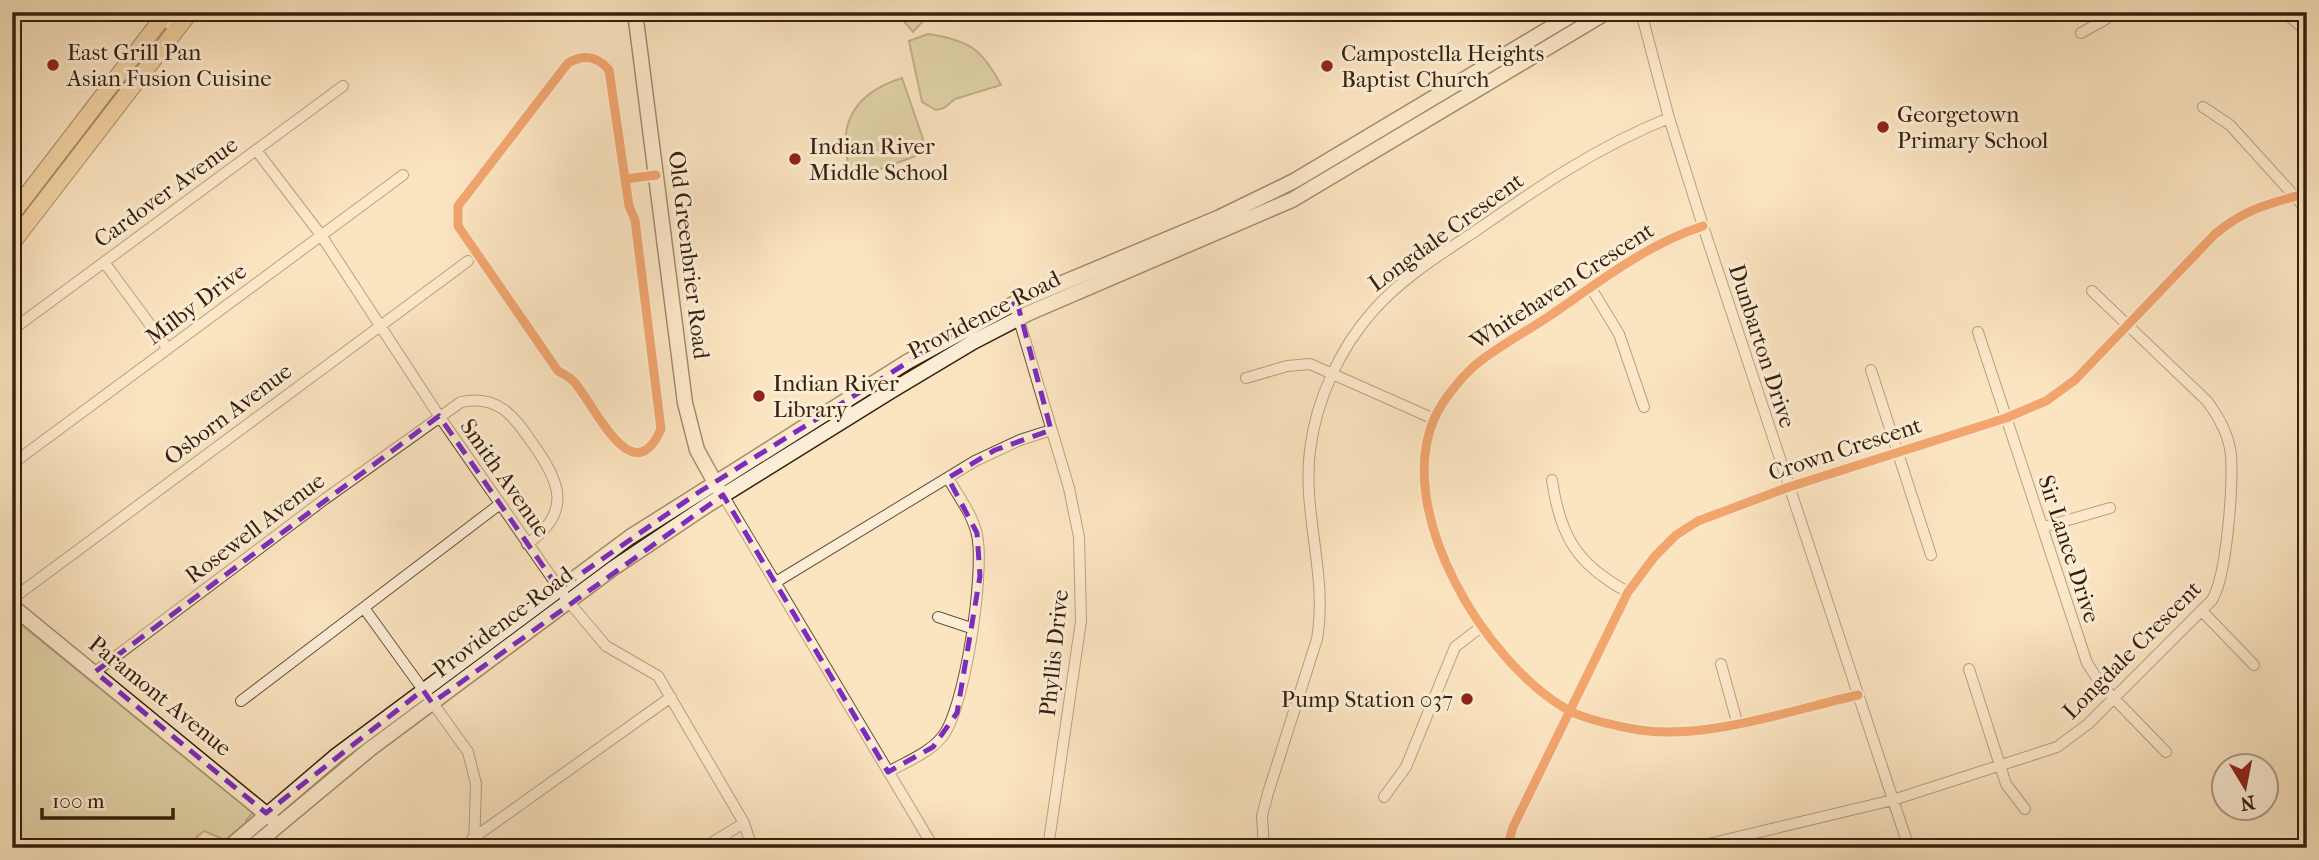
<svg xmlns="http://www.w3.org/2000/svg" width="2319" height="860" font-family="'IM FELL French Canon',serif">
	<rect width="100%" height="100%" fill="#fbe4c0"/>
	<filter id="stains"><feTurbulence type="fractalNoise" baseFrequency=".00286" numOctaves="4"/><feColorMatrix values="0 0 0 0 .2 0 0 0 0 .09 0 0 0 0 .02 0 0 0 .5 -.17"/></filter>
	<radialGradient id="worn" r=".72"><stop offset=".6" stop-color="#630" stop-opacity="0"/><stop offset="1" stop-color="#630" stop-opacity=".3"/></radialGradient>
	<path fill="#c3c28f" stroke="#7d714e" stroke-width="2" d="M896 12H931L913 32Z
		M928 34C969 40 982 49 1001 85L955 99 944 108 936 110 922 102 909 41Z
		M902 78 923 139 916 156 853 179C834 129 851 94 902 78Z
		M12 617 177 751 231 786 254 812 246 820V827L232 843 204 831 184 848H12Z"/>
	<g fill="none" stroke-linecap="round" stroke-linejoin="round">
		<defs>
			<path id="street" d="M155 12 176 30
				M1641 12 1669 118 1703 226 1909 848
				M2284 12 2307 31
				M2081 33 2106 19 2112 12
				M2203 107 2230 125 2307 210
				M256 150 321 235 439 416 568 601 606 646 658 676 744 823 752 848
				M625 179 609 70C597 56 584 54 568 63L458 206V226L558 371C564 374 571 378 575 383 595 406 633 494 661 429L635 220 629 206 625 179 656 175
				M1703 226C1645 245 1598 283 1548 317 1524 333 1495 348 1473 367 1459 380 1443 400 1435 417 1392 511 1486 664 1568 710 1583 719 1621 727 1639 730 1707 740 1792 710 1858 695
				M104 262 168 349
				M1591 288 1619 334 1644 407
				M1017 313 1069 488 1079 537 1081 621 1048 848
				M12 330 343 86
				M1978 332 2087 663 2102 686 2166 752
				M1871 370 1931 555
				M1246 378 1287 366 1310 364 1434 419
				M12 464 403 175
				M1552 480C1560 536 1577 565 1628 592
				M723 495 934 848
				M2044 527 2110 508
				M776 582 975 461 1020 440 1051 430
				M12 599 468 261
				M364 608 468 752 476 784 474 848
				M2202 611 2254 665
				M938 617 971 628
				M1721 664 1737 722
				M1969 669 2006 784 2025 809
				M95 672 325 499 461 402C498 394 514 416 533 444 560 482 573 512 527 544
				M241 701 500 504
				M888 772C906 762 929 753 942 737 965 710 985 571 977 535 973 515 958 496 948 478
				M1384 797 1406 767 1455 647 1481 627
				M472 839 671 697
				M703 848 744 823
				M1264 848 1262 816 1268 793 1317 639C1328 575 1302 514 1310 450 1316 400 1340 348 1373 311 1402 278 1441 254 1477 230 1540 186 1597 147 1669 118
				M1507 848 1513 827 1628 592 1655 556 1676 535 1698 521 1789 487 2006 418 2046 401 2075 380 2215 234C2246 208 2269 204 2307 193
				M1692 848 1893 800 2057 747 2088 724 2212 600C2227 576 2233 486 2231 455 2229 435 2219 417 2207 401L2092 291"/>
			<path id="secondary" d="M635 12 685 403 697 450 718 488
				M12 606 271 818
				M228 848 337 755 630 537 907 362 1017 302 1220 217 1294 181 1577 12
				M251 848 370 749 612 569 706 506 891 391 973 342 1029 313 1292 200 1607 12"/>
			<path id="primary" d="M12 214 167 12
				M12 243 190 12"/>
		</defs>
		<use href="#street" stroke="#68513a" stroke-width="12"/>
		<use href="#secondary" stroke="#37200d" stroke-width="17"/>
		<use href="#primary" stroke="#37200d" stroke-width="18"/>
		<use href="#street" stroke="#fcedd6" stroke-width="10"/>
		<use href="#secondary" stroke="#fcedd6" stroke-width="14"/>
		<use href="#primary" stroke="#eec280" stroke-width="16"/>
		<defs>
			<path id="cycleway" d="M625 179 609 70C597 56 584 54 568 63L458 206V226L558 371C564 374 571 378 575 383 595 406 633 494 661 429L635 220 629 206 625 179 656 175
				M1703 226C1645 245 1598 283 1548 317 1524 333 1495 348 1473 367 1459 380 1443 400 1435 417 1392 511 1486 664 1568 710 1583 719 1621 727 1639 730 1707 740 1792 710 1858 695
				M1507 848 1513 827 1628 592 1655 556 1676 535 1698 521 1789 487 2006 418 2046 401 2075 380 2215 234C2246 208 2269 204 2307 193"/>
		</defs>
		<use href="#cycleway" stroke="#fcedd6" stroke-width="13"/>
		<use href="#cycleway" stroke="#e8590c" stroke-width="9"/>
	</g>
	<path d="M0 0H2319V860H0ZM1017 302 1051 430 995 450 948 478 977 533 980 576 957 713 933 747 888 772 723 495 432 703 423 690 266 813 95 672 439 416 559 589 699 492 934 346Z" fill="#fbe4c0" fill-opacity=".55" fill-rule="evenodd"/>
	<path fill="none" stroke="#7b2cbf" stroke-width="5" stroke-dasharray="14 9" stroke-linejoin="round" d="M1017 302 1051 430 995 450 948 478 977 533 980 576 957 713 933 747 888 772 723 495 432 703 423 690 266 813 95 672 439 416 559 589 699 492 934 346Z"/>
	<g fill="#8f2418" stroke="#fcedd6" stroke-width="2.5">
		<circle cx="53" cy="65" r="7"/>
		<circle cx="1327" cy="66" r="7"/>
		<circle cx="1883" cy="127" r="7"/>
		<circle cx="795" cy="159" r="7"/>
		<circle cx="759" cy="396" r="7"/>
		<circle cx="1467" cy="699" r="7"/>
	</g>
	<g text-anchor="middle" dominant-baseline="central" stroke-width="6" stroke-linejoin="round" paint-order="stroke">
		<g font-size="23" fill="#37200d" stroke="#fcedd6" text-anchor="start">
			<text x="67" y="52">East Grill Pan<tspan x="67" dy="26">Asian Fusion Cuisine</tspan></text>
			<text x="1341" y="53">Campostella Heights<tspan x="1341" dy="26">Baptist Church</tspan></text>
			<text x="1897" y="114">Georgetown<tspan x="1897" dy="26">Primary School</tspan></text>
			<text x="809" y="146">Indian River<tspan x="809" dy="26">Middle School</tspan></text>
			<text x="773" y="383">Indian River<tspan x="773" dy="26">Library</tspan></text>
			<text x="1453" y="699" text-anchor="end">Pump Station 037</text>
		</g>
		<g font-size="23" fill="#37200d" stroke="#fcedd6">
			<text transform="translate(166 192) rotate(-36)">Cardover Avenue</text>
			<text transform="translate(1446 232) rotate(-36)">Longdale Crescent</text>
			<text transform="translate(689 255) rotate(83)">Old Greenbrier Road</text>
			<text transform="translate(1562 286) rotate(-33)">Whitehaven Crescent</text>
			<text transform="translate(196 304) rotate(-37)">Milby Drive</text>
			<text transform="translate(984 315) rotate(-27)">Providence Road</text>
			<text transform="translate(1762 346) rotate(72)">Dunbarton Drive</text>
			<text transform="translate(228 414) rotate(-37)">Osborn Avenue</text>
			<text transform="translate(1845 449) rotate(-18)">Crown Crescent</text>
			<text transform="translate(505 478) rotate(55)">Smith Avenue</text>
			<text transform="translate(255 528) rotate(-37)">Rosewell Avenue</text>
			<text transform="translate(2069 549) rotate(72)">Sir Lance Drive</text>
			<text transform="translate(503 622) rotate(-37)">Providence Road</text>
			<text transform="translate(2132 650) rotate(-45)">Longdale Crescent</text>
			<text transform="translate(1054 653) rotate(-84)">Phyllis Drive</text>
			<text transform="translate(160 696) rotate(39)">Paramont Avenue</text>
		</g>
	</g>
	<rect width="2319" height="860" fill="none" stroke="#fbe4c0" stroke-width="42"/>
	<rect x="14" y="14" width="2291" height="832" fill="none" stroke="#37200d" stroke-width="3.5"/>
	<rect x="21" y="21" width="2277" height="818" fill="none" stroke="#37200d" stroke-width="2"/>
	<g transform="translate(2245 787) rotate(170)"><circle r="33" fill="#fcedd6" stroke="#ad9b86" stroke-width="2"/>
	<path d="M0-5L12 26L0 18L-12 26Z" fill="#8f2418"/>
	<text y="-10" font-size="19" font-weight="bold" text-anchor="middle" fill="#37200d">N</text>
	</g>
	<path d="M42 808v10h131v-10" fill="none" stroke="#37200d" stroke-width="3.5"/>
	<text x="52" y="808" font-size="21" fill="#37200d" stroke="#fcedd6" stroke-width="5" paint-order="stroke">100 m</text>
	<rect width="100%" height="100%" filter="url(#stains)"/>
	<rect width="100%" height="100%" fill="url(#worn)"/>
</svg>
